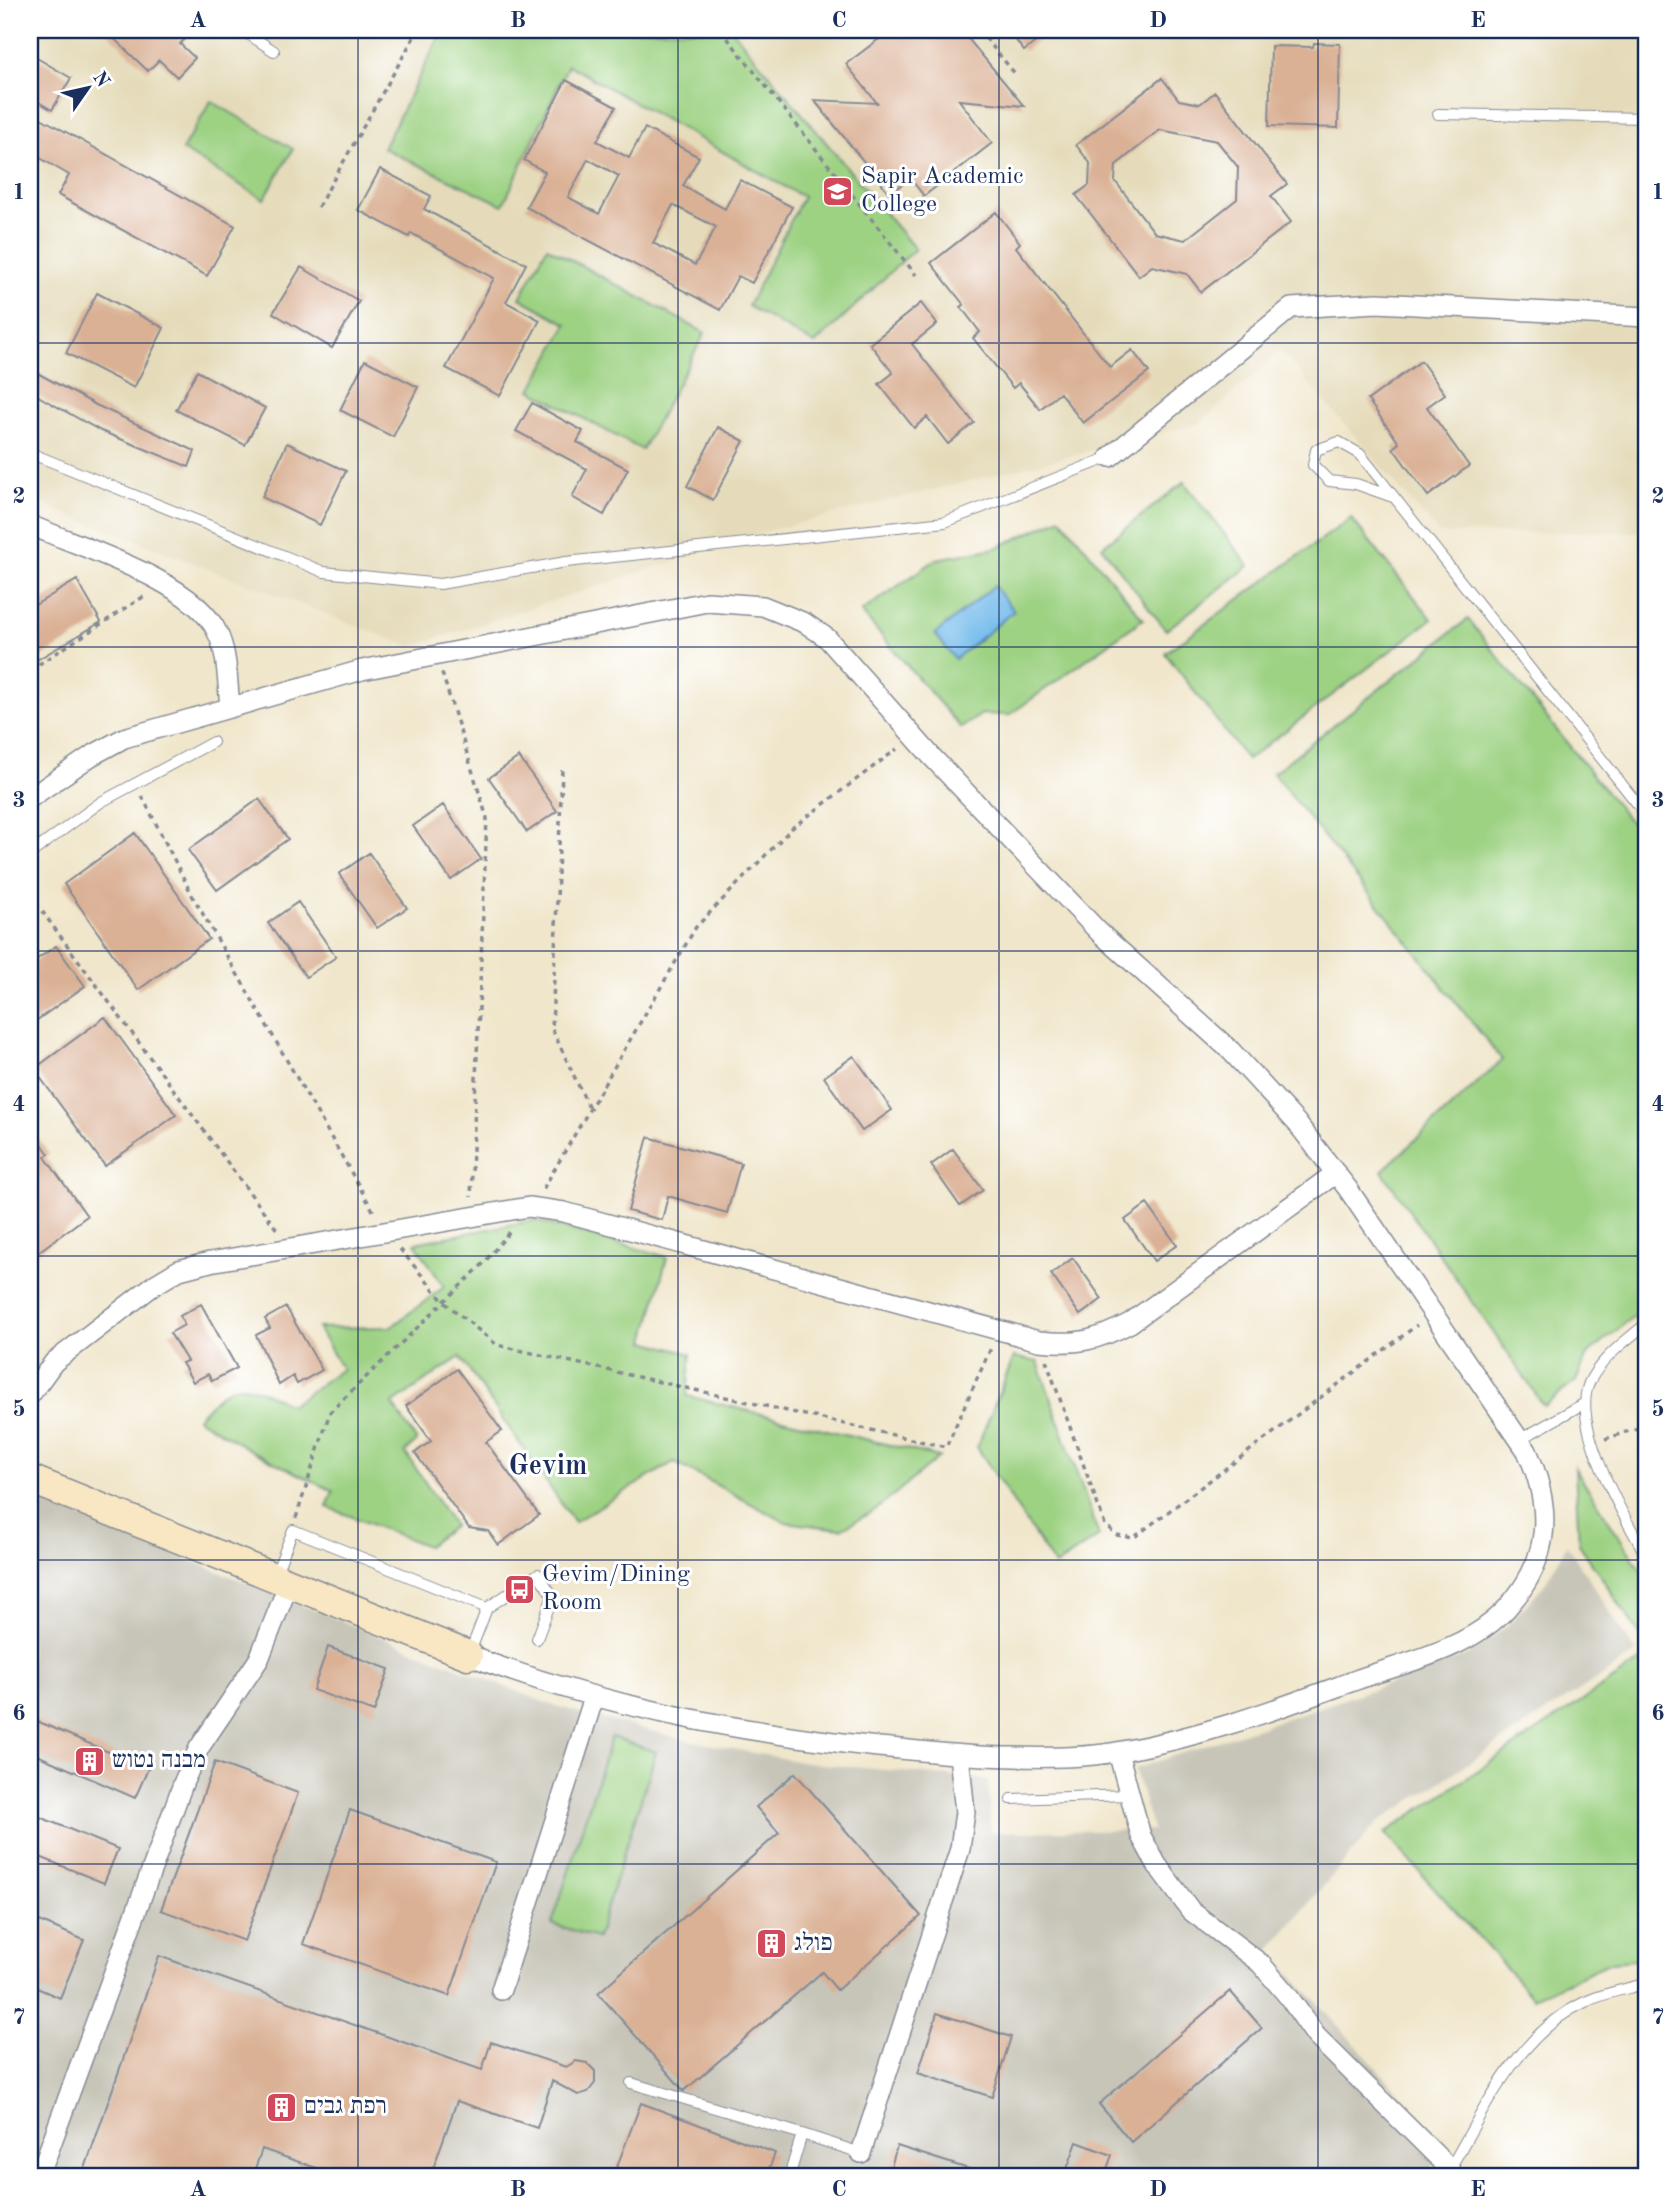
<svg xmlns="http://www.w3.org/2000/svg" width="1677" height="2207" font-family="'Old Standard TT','Frank Ruhl Libre',serif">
	<rect width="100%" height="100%" fill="#fff"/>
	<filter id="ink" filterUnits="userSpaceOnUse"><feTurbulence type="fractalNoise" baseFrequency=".0143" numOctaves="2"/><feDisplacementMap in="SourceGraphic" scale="14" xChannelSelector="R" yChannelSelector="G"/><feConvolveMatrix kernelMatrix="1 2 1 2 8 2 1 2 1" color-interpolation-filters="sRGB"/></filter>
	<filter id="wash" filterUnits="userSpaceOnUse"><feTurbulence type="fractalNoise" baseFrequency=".00686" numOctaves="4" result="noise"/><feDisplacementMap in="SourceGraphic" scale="28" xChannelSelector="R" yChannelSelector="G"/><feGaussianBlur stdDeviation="1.57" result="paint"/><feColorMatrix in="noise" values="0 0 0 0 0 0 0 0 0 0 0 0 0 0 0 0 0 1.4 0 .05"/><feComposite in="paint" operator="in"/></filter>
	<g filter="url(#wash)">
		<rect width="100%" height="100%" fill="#f0e6cb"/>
		<path fill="#e5dbba" d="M30 30H1647V532L1439 534 1281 351 1199 424 767 531 411 647 30 500Z"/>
		<path fill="#c7c5b8" d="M30 1496 551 1705 682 1739 801 1762 988 1780 991 1832 1153 1830 1134 1769 1410 1677 1470 1654 1507 1626 1544 1585 1567 1545 1636 1653 1377 1823 1269 1950 1446 2144 1426 2177H30Z"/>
		<path fill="#9dd283" stroke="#5c8070" stroke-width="2" d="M443 30H732L915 249 815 344 748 306 803 197 568 65 503 205 383 148Z
			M211 101 293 149 264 199 182 150Z
			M547 247 705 333 642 450 531 390 567 324 520 298Z
			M1184 482 1249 566 1166 630 1102 547Z
			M1061 518 1143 619 1009 715 982 714 961 728 861 612 937 559 996 548Z
			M1351 518 1432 619 1247 760 1165 653Z
			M1468 619 1647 843V1305L1587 1355 1576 1381 1544 1406 1382 1171 1502 1060 1273 773Z
			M535 1220 667 1257 645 1341 691 1354 687 1396 939 1457 877 1509 841 1529 785 1522 674 1462 574 1522 460 1357 392 1404 417 1441 405 1452 454 1526 427 1546 327 1507 333 1491 254 1452 197 1418C236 1374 241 1381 291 1405L342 1369 318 1328 391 1327 444 1287 415 1243Z
			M1014 1357 1038 1362 1099 1536 1055 1566 977 1447Z
			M1575 1468 1647 1580V1645L1579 1544Z
			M1647 1657V1959L1611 1962 1533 1998 1385 1833Z
			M611 1737 656 1752 597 1938 552 1924Z"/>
		<path fill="#75bbec" stroke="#4875a5" stroke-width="2" d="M994 586 1014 611 955 659 935 634Z"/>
		<g id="blocks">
			<path fill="#dab195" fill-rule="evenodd" d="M105 30H194L180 44 195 58 177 77 159 60 148 71Z
				M891 30H961L1024 106 959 100 992 143 924 196 910 178 890 194 814 100 877 103 846 64Z
				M1008 30H1051L1024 51Z
				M1314 43 1340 44 1338 128 1269 126 1271 46 1313 47Z
				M30 54 71 78 52 110 30 97Z
				M1162 78 1179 100 1200 104 1215 92 1287 184 1271 196 1291 222 1201 292 1187 274 1152 266 1139 276 1076 195 1089 185 1090 163 1076 145ZM1160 130 1217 141 1238 167 1237 199 1185 240 1155 233 1115 181 1116 165Z
				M566 80 616 107 597 141 629 158 645 128 699 157 683 186 725 209 740 180 792 207 752 283 738 276 720 310 526 207 545 172 524 160ZM588 159 619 176 599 214 568 197ZM673 205 716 227 695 265 653 243Z
				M30 112 235 226 207 276 58 195 69 175 30 152Z
				M380 169 431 196 424 209 526 264 506 302 540 320 500 396 446 368 494 278 411 233 409 237 358 210Z
				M996 212 1020 243 1016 247 1110 367 1132 350 1149 372 1083 423 1060 393 1040 409 1019 383 1013 388 973 338 980 332 961 307 964 305 931 263Z
				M301 267 359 301 332 348 273 313Z
				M97 293 164 328 134 388 66 353Z
				M921 303 937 324 912 344 974 423 948 444 927 417 914 428 879 384 893 373 870 344Z
				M365 360 418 387 393 437 340 410Z
				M1421 361 1445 394 1427 407 1469 466 1428 496 1393 448 1399 443 1368 400Z
				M30 369 96 405 195 451 189 467 101 431 45 400 30 391Z
				M197 371 265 408 245 445 176 410Z
				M532 403 583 431 577 442 628 469 604 515 572 497 587 469 516 431Z
				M718 427 744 441 713 500 687 486Z
				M287 443 346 471 320 525 262 497Z
				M77 580 101 622 30 664V608Z
				M519 757 557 811 527 832 489 778Z
				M259 799 288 839 217 890 188 850Z
				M443 805 481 859 451 880 413 826Z
				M135 833 209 939 138 990 64 884Z
				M369 853 407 908 377 928 339 874Z
				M298 902 336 957 306 977 268 923Z
				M56 946 85 986 30 1025V964Z
				M105 1017 176 1115 105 1166 34 1069Z
				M854 1056 892 1110 862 1131 824 1077Z
				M30 1128 49 1154 45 1157 87 1216 30 1258Z
				M648 1137 741 1163 727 1213 668 1196 662 1220 628 1211Z
				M953 1149 983 1190 960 1206 931 1165Z
				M1147 1204 1177 1245 1154 1261 1125 1220Z
				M1073 1258 1102 1299 1080 1315 1051 1274Z
				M201 1304 237 1368 212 1381 208 1374 193 1382 182 1363 187 1361 170 1333 184 1325 180 1316Z
				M286 1307 322 1370 297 1384 293 1376 279 1385 256 1335 270 1328 265 1319Z
				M457 1369 502 1431 486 1442 539 1515 498 1545 488 1531 469 1528 415 1453 431 1441 406 1406Z
				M328 1647 389 1669 374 1712 313 1690Z
				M30 1718 148 1769 135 1798 30 1752Z
				M215 1762 298 1793 244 1941 161 1910Z
				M795 1773 921 1916 837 1990 822 1972 684 2091 598 1993 779 1833 756 1807Z
				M350 1810 496 1862 449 1996 303 1944Z
				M30 1813 118 1849 104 1883 30 1853Z
				M30 1917 84 1940 60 1998 30 1985Z
				M159 1956 482 2070 491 2042 566 2067 576 2061 587 2063 595 2071V2083L588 2092 578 2095 552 2081 537 2128 457 2101 430 2177H342L262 2149 252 2177H82Z
				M1230 1991 1262 2028 1131 2142 1099 2104Z
				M937 2013 1011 2037 992 2097 918 2073Z
				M641 2103 775 2153 766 2177H613Z
				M1077 2142 1112 2155 1104 2177H1064Z
				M897 2146 984 2174 983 2177H888Z"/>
		</g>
	</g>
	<g filter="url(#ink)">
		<use href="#blocks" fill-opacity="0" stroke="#868a94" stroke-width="2"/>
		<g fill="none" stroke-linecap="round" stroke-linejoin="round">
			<defs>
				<path id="lane" d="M242 30 274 51
					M1438 114 1647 118
					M30 453 324 572 440 584 566 562 945 522 1110 457
					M1393 497 1356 484 1329 481 1313 465 1316 450 1339 442 1360 454 1647 816
					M30 854 101 802 213 742
					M1647 1323C1627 1340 1604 1356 1591 1379 1567 1420 1625 1519 1647 1557
					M1519 1440 1585 1403
					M276 1573 293 1530 487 1608 469 1655
					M487 1608 538 1574 553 1596 537 1639
					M1011 1799 1128 1795
					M631 2083 802 2134 789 2177
					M802 2134 861 2153
					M1445 2177C1482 2115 1516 2034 1585 2002 1604 1993 1627 1989 1647 1983"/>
				<path id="street" d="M1110 457 1291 308 1377 303 1647 317
					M30 525C80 547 194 581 217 632 228 653 227 682 230 705
					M30 798 91 756 124 738 362 670 707 602 763 606 805 623 827 638 932 757 1099 932 1231 1051 1296 1122 1348 1189 1527 1451C1553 1509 1551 1559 1507 1608 1470 1649 1406 1662 1356 1680 1279 1708 1203 1737 1122 1751 1087 1758 1050 1758 1015 1757 969 1757 924 1751 878 1747 738 1732 600 1706 468 1655
					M30 1395 54 1362 154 1285 179 1270 210 1262 529 1207 564 1212 1039 1341C1077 1345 1096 1341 1130 1323L1336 1173
					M1118 1752 1141 1836 1157 1865 1191 1911 1260 1963 1288 1996 1316 2036 1450 2169
					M501 1990 594 1697
					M861 2153 960 1849 965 1812 959 1755
					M39 2177 184 1781 199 1748 259 1659 289 1583"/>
				<path id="secondary" d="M30 1479 468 1655"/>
			</defs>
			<use href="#lane" stroke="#868a94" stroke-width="12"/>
			<use href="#street" stroke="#868a94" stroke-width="22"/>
			<use href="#secondary" stroke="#868a94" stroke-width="31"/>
			<path stroke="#868a94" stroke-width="3.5" stroke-dasharray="5 5" stroke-linecap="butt" d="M721 30 916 275
				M979 30 1016 75
				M318 207 418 30
				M30 670 146 595
				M442 673 487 818 471 1197
				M562 770 552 1029 590 1110
				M142 796 192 895 375 1214
				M30 895 278 1231
				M543 1189 696 927 792 828 897 749
				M400 1249 444 1302 497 1345 946 1447 991 1348
				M1046 1360 1105 1525 1117 1535 1133 1538 1417 1325
				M1605 1439 1647 1425
				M296 1518 330 1412 484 1263 510 1231"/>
			<use href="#lane" stroke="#fff" stroke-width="10"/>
			<use href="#street" stroke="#fff" stroke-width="19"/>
			<use href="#secondary" stroke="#f9e7c3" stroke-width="28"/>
		</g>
	</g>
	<path fill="none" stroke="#1b2f5e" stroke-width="2" stroke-opacity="0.55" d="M358 30V2177M678 30V2177M999 30V2177M1318 30V2177M30 343H1647M30 647H1647M30 951H1647M30 1256H1647M30 1560H1647M30 1864H1647"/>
	<defs>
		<symbol id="university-square" viewBox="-11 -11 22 22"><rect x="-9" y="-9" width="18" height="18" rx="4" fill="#d1495b" stroke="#fff"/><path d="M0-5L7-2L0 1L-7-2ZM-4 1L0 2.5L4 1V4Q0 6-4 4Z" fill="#fff"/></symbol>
		<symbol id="bus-square" viewBox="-11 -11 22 22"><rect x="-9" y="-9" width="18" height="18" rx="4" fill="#d1495b" stroke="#fff"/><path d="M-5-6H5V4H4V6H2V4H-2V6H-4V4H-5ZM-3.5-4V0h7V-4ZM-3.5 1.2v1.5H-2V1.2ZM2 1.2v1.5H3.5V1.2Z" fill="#fff"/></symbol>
		<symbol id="building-square" viewBox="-11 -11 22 22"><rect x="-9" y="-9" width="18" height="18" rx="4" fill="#d1495b" stroke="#fff"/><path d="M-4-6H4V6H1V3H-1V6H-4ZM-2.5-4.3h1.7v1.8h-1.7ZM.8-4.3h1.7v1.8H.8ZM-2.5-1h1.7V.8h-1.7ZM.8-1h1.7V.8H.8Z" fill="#fff"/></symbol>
	</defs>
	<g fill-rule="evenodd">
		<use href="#university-square" x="820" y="174" width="35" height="35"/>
		<use href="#bus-square" x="502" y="1572" width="35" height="35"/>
		<use href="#building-square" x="72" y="1744" width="35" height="35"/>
		<use href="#building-square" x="754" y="1926" width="35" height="35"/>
		<use href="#building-square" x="264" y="2090" width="35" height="35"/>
	</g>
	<g text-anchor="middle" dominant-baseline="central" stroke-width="6" stroke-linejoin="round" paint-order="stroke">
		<g font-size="24" fill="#1b2f5e" stroke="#fff" text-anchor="start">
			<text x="861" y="177">Sapir Academic<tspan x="861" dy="28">College</tspan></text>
			<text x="542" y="1575">Gevim/Dining<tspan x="542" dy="28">Room</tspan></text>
			<text x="112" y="1761">מבנה נטוש</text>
			<text x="794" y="1944">פולג</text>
			<text x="304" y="2107">רפת גבים</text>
		</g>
		<g font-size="28" font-weight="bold" fill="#1b2f5e" stroke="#fff">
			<text x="548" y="1467">Gevim</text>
		</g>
	</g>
	<rect width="1677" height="2207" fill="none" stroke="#fff" stroke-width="77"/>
	<g transform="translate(88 88) rotate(56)" stroke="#ffffff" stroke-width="5" paint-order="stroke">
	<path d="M0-5L12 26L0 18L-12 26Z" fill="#1b2f5e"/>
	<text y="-10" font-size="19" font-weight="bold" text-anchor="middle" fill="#1b2f5e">N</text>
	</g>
	<rect x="38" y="38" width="1600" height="2130" fill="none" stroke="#1b2f5e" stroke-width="2.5"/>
	<g font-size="23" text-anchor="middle" font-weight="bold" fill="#1b2f5e">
		<text x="198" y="27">A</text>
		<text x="518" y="27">B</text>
		<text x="839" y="27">C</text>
		<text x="1158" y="27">D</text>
		<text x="1478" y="27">E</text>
		<text x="19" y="199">1</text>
		<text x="1658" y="199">1</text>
		<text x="19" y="503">2</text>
		<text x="1658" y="503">2</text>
		<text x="19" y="807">3</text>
		<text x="1658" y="807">3</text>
		<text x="19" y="1111">4</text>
		<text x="1658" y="1111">4</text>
		<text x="19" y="1416">5</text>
		<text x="1658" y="1416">5</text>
		<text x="19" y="1720">6</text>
		<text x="1658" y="1720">6</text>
		<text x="19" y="2024">7</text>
		<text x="1658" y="2024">7</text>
		<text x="198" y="2196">A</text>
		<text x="518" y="2196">B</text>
		<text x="839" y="2196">C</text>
		<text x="1158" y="2196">D</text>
		<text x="1478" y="2196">E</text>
	</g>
</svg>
